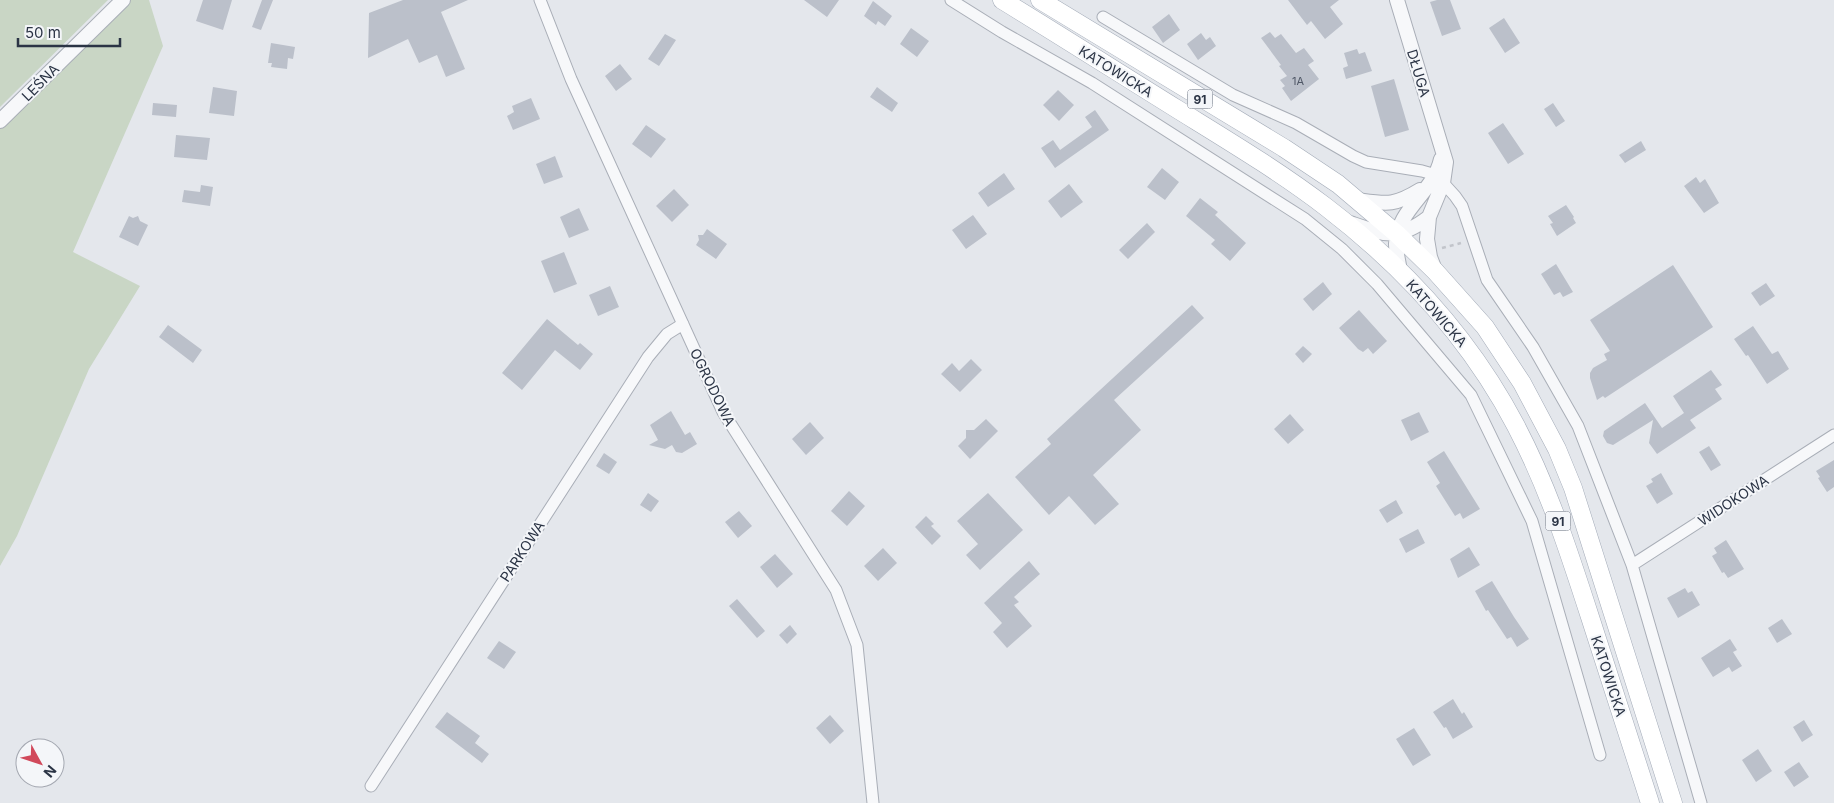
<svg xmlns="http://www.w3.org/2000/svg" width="1834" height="803" font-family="Inter,sans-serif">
	<rect width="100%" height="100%" fill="#e4e7ec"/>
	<path fill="#c9d6c5" d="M0 0H108L0 107Z
		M126 0H149L163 46 73 252 140 286 89 369 17 536 0 566V127Z"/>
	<path fill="#bbc0ca" d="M203 0H232L223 30 196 21Z
		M262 0H273L261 30 252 27Z
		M403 0H468L441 12 465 69 446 77 437 55 419 63 408 39 368 58 369 13Z
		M804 0H839L827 17Z
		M1288 0H1339L1330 7 1343 24 1325 39 1311 21 1307 25Z
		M1437 0H1450L1461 29 1442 36 1430 2Z
		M873 1 892 16 885 26 878 21 876 25 864 16Z
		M1169 14 1180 30 1163 43 1152 27Z
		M1504 18 1520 43 1505 53 1489 28Z
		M911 28 929 41 917 57 900 44Z
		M1270 32 1275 38 1281 34 1296 53 1304 48 1314 61 1308 65 1319 79 1291 101 1282 88 1285 86 1280 80 1287 76 1279 66 1281 65 1261 38Z
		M1201 33 1206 40 1210 37 1216 46 1198 60 1187 44Z
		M665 34 676 40 659 66 648 59Z
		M271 43 295 47 293 59 288 58 287 69 271 67 272 63H268Z
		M1357 49 1359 54 1365 52 1372 71 1346 79 1343 68 1348 66 1344 53Z
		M620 64 632 79 616 91 605 76Z
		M1394 79 1409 130 1385 137 1371 86Z
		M213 87 237 91 234 116 209 113Z
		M877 87 898 103 892 112 870 97Z
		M1058 90 1074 105 1059 121 1043 105Z
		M531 98 540 119 513 130 507 116 514 112 512 106Z
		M153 103 177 105 176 117 152 115Z
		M1553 103 1565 121 1556 127 1544 109Z
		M1095 110 1109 130 1055 168 1041 148 1053 140 1060 150 1092 127 1085 117Z
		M1503 123 1524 154 1508 164 1488 133Z
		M646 125 666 139 651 158 632 144Z
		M176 135 210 138 207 160 174 157Z
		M1641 141 1646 150 1625 163 1619 155Z
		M555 156 563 177 544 184 536 164Z
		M1162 168 1179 182 1165 200 1147 187Z
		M1004 173 1015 189 988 207 978 193Z
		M1696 177 1700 183 1705 179 1719 203 1704 213 1684 186Z
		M1069 184 1083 202 1061 218 1048 201Z
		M201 185 213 187 210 206 182 202 184 190 200 192Z
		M674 189 689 205 672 222 656 206Z
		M1200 198 1218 212 1215 215 1246 243 1230 261 1211 244 1215 240 1186 216Z
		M1566 205 1574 217 1573 218 1576 223 1557 236 1550 224 1553 223 1548 216Z
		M579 208 589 230 569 238 560 217Z
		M973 215 987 234 966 249 952 230Z
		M129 216 133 218 138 216 140 221 148 225 138 246 119 237Z
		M1147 223 1155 232 1128 259 1119 250Z
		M707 229 727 244 716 259 696 245 699 240 698 235H703Z
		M564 252 577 284 554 293 541 261Z
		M1556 264 1573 292 1563 297 1560 292 1554 295 1541 274Z
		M1673 265 1713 327 1605 398 1603 396 1597 400 1590 378V373L1593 368 1607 360 1604 354 1610 351 1590 320Z
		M1323 282 1332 294 1313 311 1303 299Z
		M1766 283 1775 296 1760 306 1751 293Z
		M610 286 619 307 598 316 589 295Z
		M1192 305 1204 318 1114 400 1141 430 1093 475 1119 504 1095 525 1069 496 1049 515 1015 477 1051 444 1047 439Z
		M1359 310 1387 341 1373 354 1368 348 1363 352 1358 349 1339 328Z
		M547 319 578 345 580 343 593 354 580 370 555 350 522 390 502 373Z
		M168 325 202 350 193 363 159 337Z
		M1753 326 1772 354 1778 351 1789 369 1767 384 1748 355 1746 356 1734 339Z
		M1303 346 1312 354 1303 363 1295 354Z
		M971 359 982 370 960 392 941 374 952 363 959 371Z
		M1711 370 1722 385 1715 389 1722 399 1690 420 1696 428 1657 454 1649 443 1653 420 1613 445 1607 443 1603 436 1604 431 1645 403 1662 428 1684 413 1673 396Z
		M671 411 685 435 690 432 697 444 682 453 676 452 672 445 665 449 649 445 658 440 650 425Z
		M1419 412 1429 432 1411 441 1401 420Z
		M1290 414 1304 430 1288 444 1274 429Z
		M986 419 998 431 970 459 958 446 966 438V430H974Z
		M810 422 824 438 806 455 792 439Z
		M1709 446 1721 465 1711 471 1699 452Z
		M1444 451 1480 509 1463 519 1460 513 1455 516 1436 486 1440 483 1427 462Z
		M604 453 617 462 609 474 596 466Z
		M1834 460V487L1827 492 1818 478 1820 477 1816 471Z
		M1661 473 1673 494 1657 504 1646 486 1653 482 1651 479Z
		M849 491 865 506 847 526 831 511Z
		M648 493 659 501 651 512 640 505Z
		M988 493 1023 530 980 570 966 555 978 544 957 521Z
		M1396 500 1403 513 1387 523 1379 510Z
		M739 511 752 526 738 538 725 522Z
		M926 516 934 524 931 526 941 536 932 545 915 527Z
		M1418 529 1425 543 1406 553 1399 539Z
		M1726 540 1744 569 1728 578 1724 572 1722 573 1712 556 1717 553 1714 548Z
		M1469 547 1480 565 1458 578 1450 559Z
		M883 548 897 563 878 581 864 566Z
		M775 554 793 574 777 588 760 567Z
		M1029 561 1040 574 1014 597 1019 602 1014 605 1032 626 1007 648 993 632 1002 623 984 603Z
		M1492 581 1514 617 1529 639 1517 647 1511 637 1507 639 1488 610 1486 611 1475 591Z
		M1685 588 1688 593 1692 591 1700 605 1678 618 1667 598Z
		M737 599 765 631 757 638 729 606Z
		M1782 619 1792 634 1777 643 1768 628Z
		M790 625 797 634 787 644 779 635Z
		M1730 639 1737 650 1733 652 1742 666 1732 672 1729 667 1713 677 1701 658Z
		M499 641 516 652 504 669 487 658Z
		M1453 699 1462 714 1464 712 1473 727 1453 739 1446 727 1444 728 1433 712Z
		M447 712 480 736 475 743 489 754 482 763 435 727Z
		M830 715 844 731 830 744 816 728Z
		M1804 720 1813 735 1802 742 1793 727Z
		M1414 728 1431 755 1413 766 1396 739Z
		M1758 749 1772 771 1756 782 1742 760Z
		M1799 762 1809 777 1794 787 1784 772Z"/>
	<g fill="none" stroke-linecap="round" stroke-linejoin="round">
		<defs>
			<path id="minor" d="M540 0 571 79 723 412 836 590 857 645 873 803
				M951 0 1002 32 1092 83 1305 219 1342 249 1377 284 1471 395 1532 521 1600 755
				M1103 17 1233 95 1296 123 1353 156 1366 162 1422 171 1436 175 1455 196 1462 206 1487 280 1533 347 1578 426 1632 565 1701 803
				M1632 565 1834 435
				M371 786 648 357 667 334 683 324"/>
			<path id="tertiary" d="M1397 0 1446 162 1443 183 1429 217 1427 239 1430 257 1435 270
				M0 121 123 0
				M1358 200C1387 204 1394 206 1420 190
				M1350 223C1385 235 1398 241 1429 217
				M1400 272C1399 263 1396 253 1396 244 1397 209 1434 192 1441 159"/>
			<path id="primary" d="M1002 0C1061 36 1119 73 1177 109 1227 140 1279 171 1326 207 1403 266 1471 340 1516 426 1548 487 1569 552 1590 617 1610 679 1630 741 1650 803
				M1040 0 1284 148 1338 184 1397 234 1435 271 1485 327 1522 383 1557 449 1573 488 1673 803"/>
		</defs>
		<use href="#minor" stroke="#a9aeb7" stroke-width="13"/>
		<use href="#tertiary" stroke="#a9aeb7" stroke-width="16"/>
		<use href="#primary" stroke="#a3abb8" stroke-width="19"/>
		<path stroke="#c2c5cb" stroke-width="2.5" stroke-dasharray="4 4" stroke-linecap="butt" d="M1442 248 1461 243"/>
		<use href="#minor" stroke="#f7f8fa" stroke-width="11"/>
		<use href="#tertiary" stroke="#f7f8fa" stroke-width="14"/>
		<use href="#primary" stroke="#fff" stroke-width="18"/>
	</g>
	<g text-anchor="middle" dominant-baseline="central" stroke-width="4" stroke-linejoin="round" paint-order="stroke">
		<g font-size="11" fill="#4f5766">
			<text x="1298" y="81">1A</text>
		</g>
		<g fill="#f4f6f9" stroke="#676e7b" stroke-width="1">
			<rect x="1187.5" y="89.5" width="25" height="19" rx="4"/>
			<rect x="1545.5" y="511.5" width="25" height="19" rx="4"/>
		</g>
		<g font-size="12" font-weight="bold" fill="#2b3445">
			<text x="1200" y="99">91</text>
			<text x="1558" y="521">91</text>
		</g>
		<g font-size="14" fill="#2b3445" stroke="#f4f6f9">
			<text transform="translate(1116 71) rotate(32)">KATOWICKA</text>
			<text transform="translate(1419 73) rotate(73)">DŁUGA</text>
			<text transform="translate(40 82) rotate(-45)">LEŚNA</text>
			<text transform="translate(1437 313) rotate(49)">KATOWICKA</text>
			<text transform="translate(713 387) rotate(64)">OGRODOWA</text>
			<text transform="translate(1733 500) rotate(-33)">WIDOKOWA</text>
			<text transform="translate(522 551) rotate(-57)">PARKOWA</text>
			<text transform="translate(1609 676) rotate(72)">KATOWICKA</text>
		</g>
	</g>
	<g transform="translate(40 763) rotate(130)"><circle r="24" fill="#f4f6f9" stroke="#a4a8b1"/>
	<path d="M0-4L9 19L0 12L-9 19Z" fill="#d1495b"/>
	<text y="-8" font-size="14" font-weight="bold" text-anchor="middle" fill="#2b3445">N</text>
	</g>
	<path d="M18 38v8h102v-8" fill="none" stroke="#2b3445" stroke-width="2.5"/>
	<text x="25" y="38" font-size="15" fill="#2b3445" stroke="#f4f6f9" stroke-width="4" paint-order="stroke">50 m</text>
</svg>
